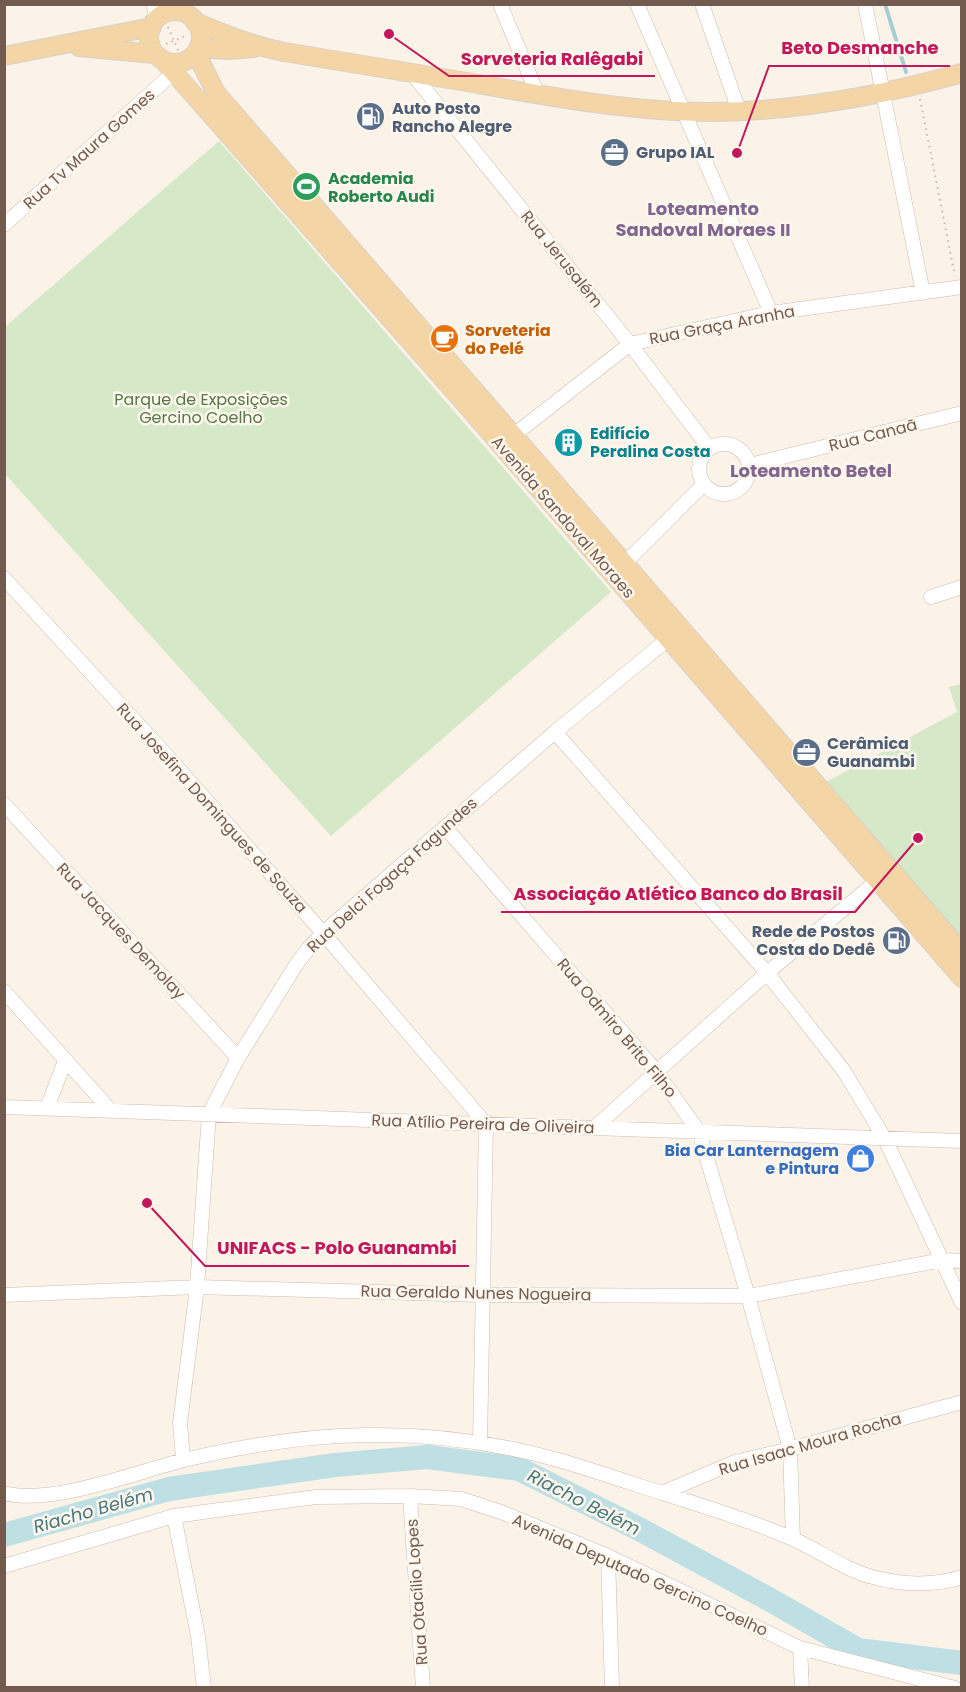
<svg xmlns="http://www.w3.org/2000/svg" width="966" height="1692" font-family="Poppins,sans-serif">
	<rect width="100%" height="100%" fill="#fbf3e8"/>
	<path fill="#d5e8c7" d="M219 141 611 592 331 836 5 474V327Z
		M961 684V939L826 782 957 712 949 687Z"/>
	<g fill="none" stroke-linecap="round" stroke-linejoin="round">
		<path stroke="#a5ced4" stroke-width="4" d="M885 4 906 72"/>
		<path stroke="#bedfe3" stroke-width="24" d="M4 1535 169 1489 335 1465 427 1457 519 1469 639 1529 765 1597 858 1650 962 1663"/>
		<defs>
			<path id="minor" d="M153 4 157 19
				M174 4 176 12
				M500 4 538 95
				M637 4 771 313
				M702 4 739 111
				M865 4 923 293
				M411 72 630 344 709 448
				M4 225 173 73
				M514 435 630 344 771 313 962 287
				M699 469a25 25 0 1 1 50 0a25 25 0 1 1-50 0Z
				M750 465 962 413
				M618 570 703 485
				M4 578 169 758 323 933 486 1124 480 1443
				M931 597 962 587
				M555 732 767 973 844 1071 885 1139 962 1303
				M4 804 238 1058
				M445 827 656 1071 699 1132 748 1296 790 1449 793 1539
				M4 991 111 1111
				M4 1107 962 1141
				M47 1108 65 1061
				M594 1128 767 973 878 880
				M4 1295 197 1287 482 1295 748 1296 943 1260 962 1261
				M183 1460 180 1423 197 1287 209 1114 238 1058 296 965 308 949 323 933 555 732 668 639
				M4 1493C50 1506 137 1472 184 1460 242 1446 305 1436 366 1435 431 1434 499 1443 562 1461 589 1469 616 1478 643 1487 693 1503 744 1518 793 1539 818 1550 847 1571 873 1577 901 1585 934 1586 962 1577
				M662 1493 735 1462 790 1449 962 1402
				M410 1496 423 1688
				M174 1516 198 1636 204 1688
				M608 1556 612 1688
				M4 1566 174 1516 316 1497 410 1496 461 1499 501 1512 608 1556 800 1648 955 1688
				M800 1648 802 1688"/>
			<path id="major" d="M149 37a26 26 0 1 1 52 0a26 26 0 1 1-52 0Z
				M195 22C224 34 253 46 284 52 345 62 406 72 467 82 546 96 626 111 706 112 792 112 880 96 962 73
				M79 47 155 54
				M199 48 228 50 254 48
				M196 53 216 93 962 952
				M4 56 152 27
				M162 59 467 406 962 978"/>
		</defs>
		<use href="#minor" stroke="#ccbbaf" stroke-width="15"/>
		<use href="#major" stroke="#d8d1cd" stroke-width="20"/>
		<path stroke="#d3b5a5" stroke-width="2" stroke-dasharray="1.5 4.5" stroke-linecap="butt" d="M168 27 180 55
			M166 44 188 35
			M920 99 955 276"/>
		<use href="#minor" stroke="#fff" stroke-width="14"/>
		<use href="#major" stroke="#f4d5a6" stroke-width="18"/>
	</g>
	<defs>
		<symbol id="fuel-disc" viewBox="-11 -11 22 22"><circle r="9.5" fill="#5c6f8a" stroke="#fef7ee"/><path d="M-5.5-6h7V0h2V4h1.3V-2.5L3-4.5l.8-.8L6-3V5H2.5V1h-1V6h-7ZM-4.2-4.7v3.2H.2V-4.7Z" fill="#fff"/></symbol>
		<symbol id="office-disc" viewBox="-11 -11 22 22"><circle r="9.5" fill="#5c6f8a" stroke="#fef7ee"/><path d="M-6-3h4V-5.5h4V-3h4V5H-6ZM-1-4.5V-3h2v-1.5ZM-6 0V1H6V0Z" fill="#fff"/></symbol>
		<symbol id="stadium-disc" viewBox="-11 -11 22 22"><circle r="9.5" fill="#2e9e5b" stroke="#fef7ee"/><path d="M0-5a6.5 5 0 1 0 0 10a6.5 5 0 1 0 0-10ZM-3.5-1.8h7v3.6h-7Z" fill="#fff"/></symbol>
		<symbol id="cafe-disc" viewBox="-11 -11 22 22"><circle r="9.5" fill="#e8710a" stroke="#fef7ee"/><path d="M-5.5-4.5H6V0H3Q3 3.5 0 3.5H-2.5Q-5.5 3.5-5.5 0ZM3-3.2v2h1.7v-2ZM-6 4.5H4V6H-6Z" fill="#fff"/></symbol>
		<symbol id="building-disc" viewBox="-11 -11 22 22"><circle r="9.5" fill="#0f9aa8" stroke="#fef7ee"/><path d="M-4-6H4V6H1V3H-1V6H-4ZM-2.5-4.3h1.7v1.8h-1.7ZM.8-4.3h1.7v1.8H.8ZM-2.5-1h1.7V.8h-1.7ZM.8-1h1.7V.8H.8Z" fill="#fff"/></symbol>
		<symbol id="shop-disc" viewBox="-11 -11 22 22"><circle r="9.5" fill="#3f7fe0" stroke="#fef7ee"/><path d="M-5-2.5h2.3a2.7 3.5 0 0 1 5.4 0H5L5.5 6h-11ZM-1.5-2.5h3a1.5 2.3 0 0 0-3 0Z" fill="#fff"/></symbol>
	</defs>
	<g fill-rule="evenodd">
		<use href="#fuel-disc" x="354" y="100" width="33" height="33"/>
		<use href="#office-disc" x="598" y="136" width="33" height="33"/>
		<use href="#stadium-disc" x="290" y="170" width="33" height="33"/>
		<use href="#cafe-disc" x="428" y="322" width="33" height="33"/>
		<use href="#building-disc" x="552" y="426" width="33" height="33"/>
		<use href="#office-disc" x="790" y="736" width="33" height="33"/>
		<use href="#fuel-disc" x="880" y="924" width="33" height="33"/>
		<use href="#shop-disc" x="844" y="1142" width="33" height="33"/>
	</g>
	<g text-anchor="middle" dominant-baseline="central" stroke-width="5" stroke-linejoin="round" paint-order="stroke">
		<g font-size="16" font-weight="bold" fill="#4e5e75" stroke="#fef7ee" text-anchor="start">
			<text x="392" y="108">Auto Posto<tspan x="392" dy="18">Rancho Alegre</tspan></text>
			<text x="636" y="152">Grupo IAL</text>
			<text x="827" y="743">Cerâmica<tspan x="827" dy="18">Guanambi</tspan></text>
			<text x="875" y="931" text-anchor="end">Rede de Postos<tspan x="875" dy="18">Costa do Dedê</tspan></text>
		</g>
		<g font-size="16" fill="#735a4e" stroke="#fef7ee">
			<text transform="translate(89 149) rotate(-42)">Rua Tv Maura Gomes</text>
			<text transform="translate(562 259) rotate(51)">Rua Jerusalém</text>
			<text transform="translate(722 325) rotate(-11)">Rua Graça Aranha</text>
			<text transform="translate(873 435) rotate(-14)">Rua Canaã</text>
			<text transform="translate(563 517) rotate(49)">Avenida Sandoval Moraes</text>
			<text transform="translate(212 808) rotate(48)">Rua Josefina Domingues de Souza</text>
			<text transform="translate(392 875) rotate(-42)">Rua Delci Fogaça Fagundes</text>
			<text transform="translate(121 931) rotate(47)">Rua Jacques Demolay</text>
			<text transform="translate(617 1028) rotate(50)">Rua Odmiro Brito Filho</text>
			<text transform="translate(483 1124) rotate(2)">Rua Atílio Pereira de Oliveira</text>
			<text transform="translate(476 1293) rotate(1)">Rua Geraldo Nunes Nogueira</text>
			<text transform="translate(810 1444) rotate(-16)">Rua Isaac Moura Rocha</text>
			<text transform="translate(640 1575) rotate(24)">Avenida Deputado Gercino Coelho</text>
			<text transform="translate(417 1592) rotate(-94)">Rua Otacílio Lopes</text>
		</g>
		<g font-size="16" font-weight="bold" fill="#27864d" stroke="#fef7ee" text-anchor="start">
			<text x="328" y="178">Academia<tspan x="328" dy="18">Roberto Audi</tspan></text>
		</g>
		<g font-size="16" font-weight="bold" fill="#c56008" stroke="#fef7ee" text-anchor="start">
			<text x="465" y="330">Sorveteria<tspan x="465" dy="18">do Pelé</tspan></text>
		</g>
		<g font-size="16" fill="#567847" stroke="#fef7ee">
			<text x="201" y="399">Parque de Exposições<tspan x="201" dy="18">Gercino Coelho</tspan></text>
		</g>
		<g font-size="16" font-weight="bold" fill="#0d838f" stroke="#fef7ee" text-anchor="start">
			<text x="590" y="433">Edifício<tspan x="590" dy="18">Peralina Costa</tspan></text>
		</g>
		<g font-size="16" font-weight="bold" fill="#366cbe" stroke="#fef7ee" text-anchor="end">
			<text x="839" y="1150">Bia Car Lanternagem<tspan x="839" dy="18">e Pintura</tspan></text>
		</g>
		<g font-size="18" font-weight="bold" fill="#80668f" stroke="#fef7ee">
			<text x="703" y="208">Loteamento<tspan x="703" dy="21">Sandoval Moraes II</tspan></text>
			<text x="811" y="470">Loteamento Betel</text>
		</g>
		<g font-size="18" font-style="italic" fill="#46777e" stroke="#fef7ee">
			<text transform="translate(584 1502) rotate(27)">Riacho Belém</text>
			<text transform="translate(93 1510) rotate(-16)">Riacho Belém</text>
		</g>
	</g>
	<path fill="none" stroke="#c2185b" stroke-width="2" d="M737 153L769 66H950M389 34L449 76H655M918 838L855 912H501M147 1203L205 1266H469"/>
	<g fill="#c2185b" stroke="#fef7ee" stroke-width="2">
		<circle cx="737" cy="153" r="6"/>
		<circle cx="389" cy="34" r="6"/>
		<circle cx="918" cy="838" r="6"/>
		<circle cx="147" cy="1203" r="6"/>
	</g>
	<g font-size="18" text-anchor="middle" font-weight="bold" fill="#c2185b" stroke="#fef7ee" stroke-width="5" stroke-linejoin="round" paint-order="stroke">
		<text x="860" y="54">Beto Desmanche</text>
		<text x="552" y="65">Sorveteria Ralêgabi</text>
		<text x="678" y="900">Associação Atlético Banco do Brasil</text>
		<text x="337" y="1254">UNIFACS - Polo Guanambi</text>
	</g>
	<rect width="966" height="1692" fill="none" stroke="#735a4e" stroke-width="12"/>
</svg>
